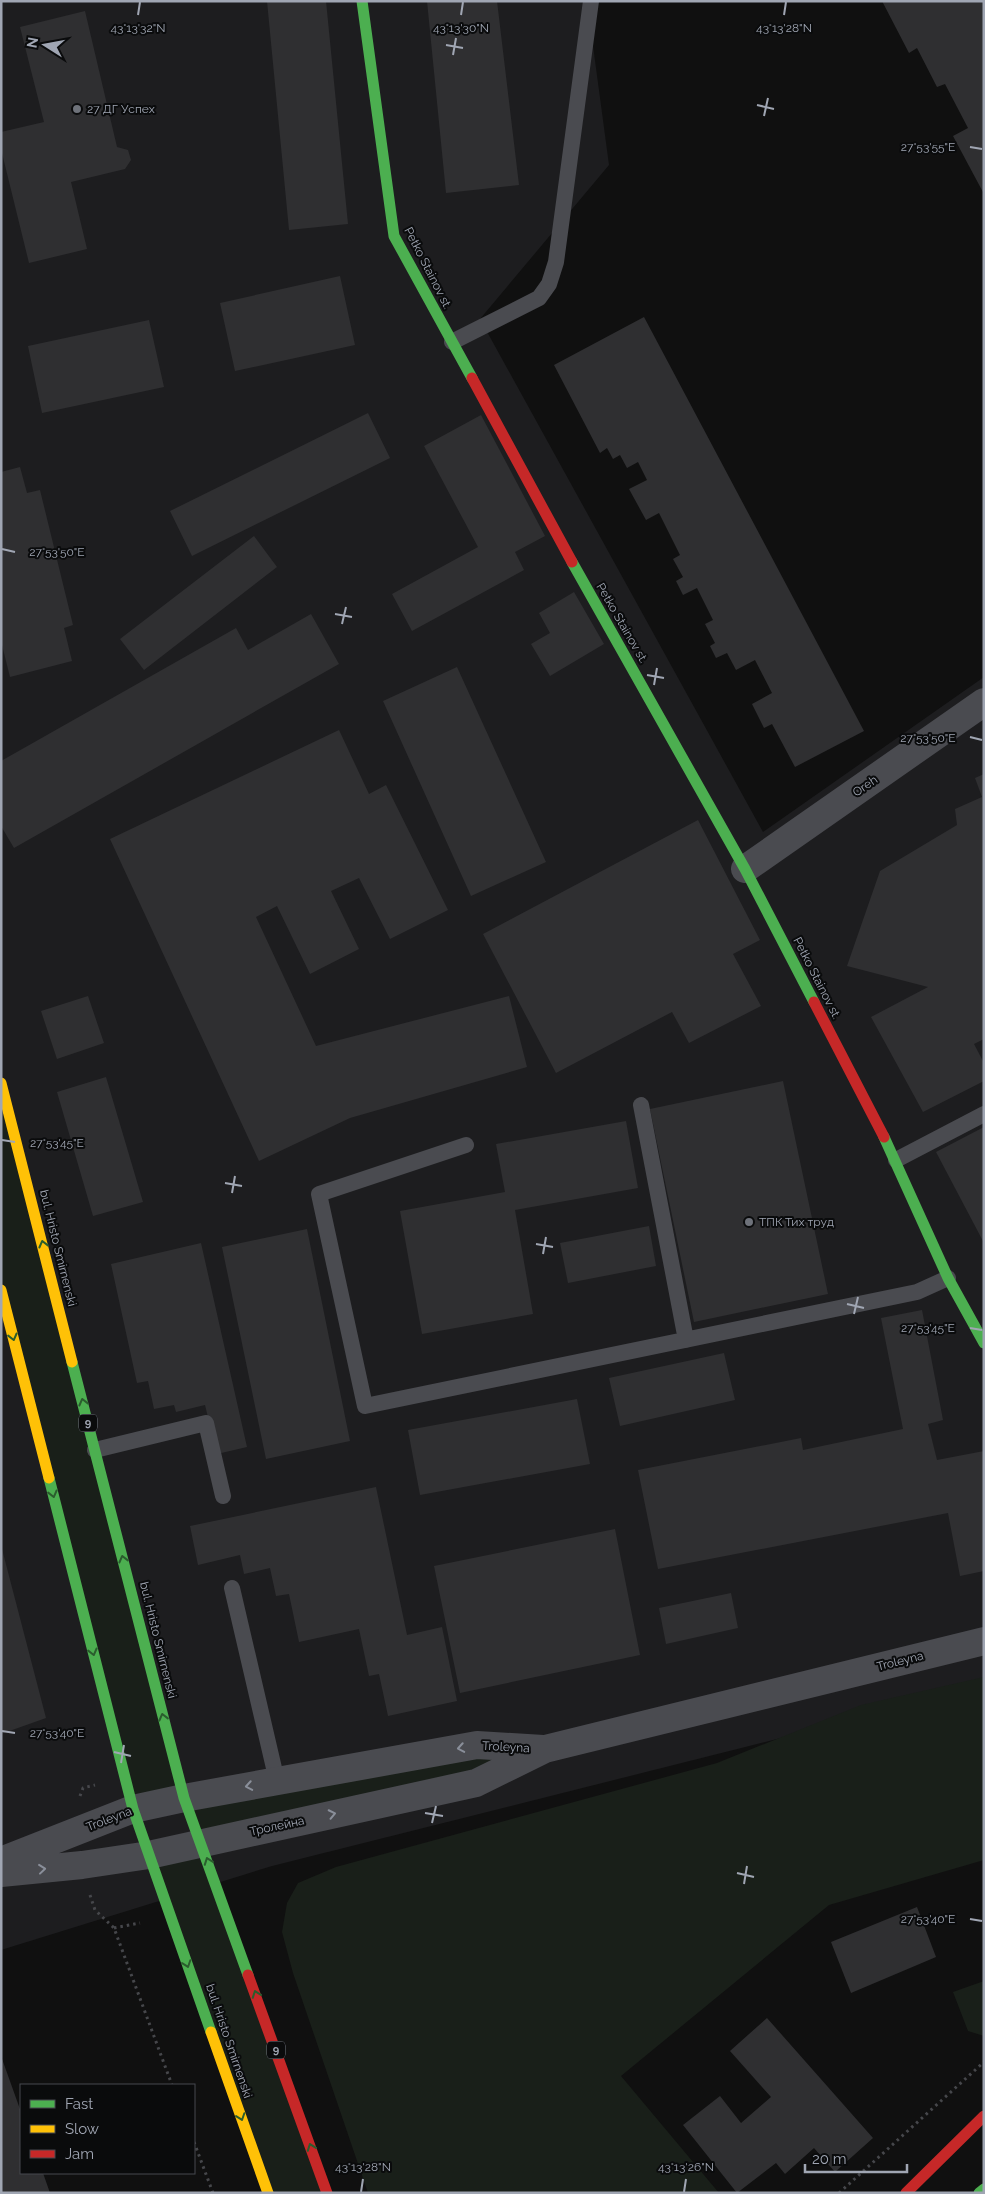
<svg xmlns="http://www.w3.org/2000/svg" width="985" height="2194" font-family="Raleway,sans-serif">
	<rect width="100%" height="100%" fill="#101010"/>
	<path fill="#1d1d1f" d="M1 1H587L609 165 480 319 763 832 984 677V1687L272 1866 1 1950Z"/>
	<path fill="#191f19" d="M1 1083 184 1797 477 1745 532 1755 202 1842 327 2193H268L149 1855 201 1842 184 1798 133 1809 1 1290Z
		M984 1677V1860L829 1905 621 2076 719 2193H368L293 1973 282 1932 287 1903 298 1883 336 1867 717 1763 861 1705Z
		M984 1981V2036L968 2031 953 1992Z"/>
	<path fill="#2f2f31" d="M267 1H326L348 224 289 230Z
		M427 1H497L519 185 446 193Z
		M882 1H984V194L953 136 968 128 945 84 937 87 917 48 909 53Z
		M85 11 117 147 128 150 131 160 125 169 71 182 87 249 29 263 1 149V132L44 122 20 27Z
		M340 276 355 345 235 371 220 303Z
		M644 317 864 731 795 767 772 724 764 728 752 704 772 693 755 660 736 670 727 653 716 658 710 646 715 643 705 624 713 620 697 588 683 595 676 581 683 577 673 559 680 555 659 513 646 520 629 489 647 480 638 462 627 468 620 455 613 459 607 448 600 453 554 365Z
		M149 320 164 387 42 413 28 346Z
		M368 413 390 458 192 556 170 511Z
		M481 415 545 536 515 552 524 570 412 631 392 594 478 547 424 446Z
		M20 467 27 493 40 490 73 625 64 628 72 661 10 677 1 641V472Z
		M254 536 277 567 144 670 120 639Z
		M574 592 604 644 550 676 531 644 550 633 539 613Z
		M311 614 339 664 14 848 1 826V761L236 628 248 650Z
		M457 667 546 862 471 896 383 701Z
		M339 730 369 794 386 785 448 910 390 939 359 878 331 891 359 949 310 974 277 906 256 917 316 1046 509 996 527 1067 350 1118 259 1161 110 839Z
		M984 774V1039L974 1044 984 1063V1081L923 1112 871 1017 928 987 847 966 880 871 957 825 955 809 982 797 975 778Z
		M698 820 760 940 733 954 761 1006 689 1043 672 1012 556 1073 483 934Z
		M88 996 104 1043 57 1059 41 1011Z
		M106 1077 143 1202 93 1216 57 1092Z
		M783 1081 828 1294 694 1322 650 1109Z
		M626 1121 638 1188 515 1210 533 1314 422 1334 400 1211 505 1192 496 1144Z
		M984 1127V1243L936 1152Z
		M649 1226 656 1266 568 1283 560 1243Z
		M307 1229 350 1441 266 1459 222 1247Z
		M201 1243 247 1447 217 1454 205 1405 176 1412 174 1405 154 1409 148 1381 137 1383 111 1264Z
		M922 1310 943 1420 928 1424 937 1460 984 1451V1571L960 1576 948 1513 658 1569 638 1470 801 1438 803 1450 903 1429 881 1318Z
		M724 1353 735 1400 620 1426 609 1378Z
		M577 1399 590 1464 420 1495 408 1430Z
		M376 1487 407 1635 442 1627 457 1701 388 1716 379 1674 369 1676 359 1629 299 1642 289 1594 276 1596 270 1568 244 1574 240 1555 198 1565 190 1526Z
		M615 1529 640 1655 460 1693 434 1566Z
		M2 1549 46 1718 1 1734V1550Z
		M731 1593 738 1628 666 1644 659 1608Z
		M917 1907 936 1957 851 1993 831 1942Z
		M767 2018 873 2138 835 2172 814 2148 785 2174 776 2163 737 2193 683 2125 720 2096 741 2123 771 2097 730 2051Z
		M1 2056 21 2112V2173H43L50 2193H1Z"/>
	<g fill="none" stroke-linecap="round" stroke-linejoin="round">
		<path stroke="#46474b" stroke-width="3" stroke-dasharray="2.5 4" stroke-linecap="butt" d="M80 1796 83 1788 95 1785
			M90 1895 95 1910 114 1928 172 2085
			M114 1928 140 1923
			M194 2142 213 2193
			M839 2193 984 2062"/>
		<path stroke="#4a4b50" stroke-width="16" d="M452 342 539 298 549 284 556 262 591 1
			M641 1105 686 1340
			M466 1145 319 1194 365 1406 917 1292 948 1278
			M896 1160 984 1114
			M95 1450 206 1423 223 1496
			M232 1588 277 1781"/>
		<path stroke="#4a4b50" stroke-width="28" d="M745 869 984 702
			M1 1861 133 1809 184 1798 477 1745 543 1749
			M1 1873 82 1865 149 1855 476 1783 545 1749 984 1641"/>
		<path stroke="#4caf50" stroke-width="11" d="M362 1 394 236 472 378
			M572 562 745 869 814 1002
			M884 1137 948 1278 984 1343
			M72 1362 184 1798 248 1975
			M49 1478 133 1809 211 2032
			M979 2193 984 2189"/>
		<path stroke="#ffc107" stroke-width="11" d="M1 1083 72 1362
			M1 1290 49 1478
			M211 2032 268 2193"/>
		<path stroke="#c62828" stroke-width="11" d="M472 378 572 562
			M814 1002 884 1137
			M248 1975 327 2193
			M906 2193 984 2116"/>
	</g>
	<defs><path id="oneway-chevron" d="M-2-3.5L2.5 0L-2 3.5" fill="none" stroke-width="1.6" stroke-linecap="round" stroke-linejoin="round" transform="scale(1.25)"/></defs>
	<g stroke="#2b5d2e">
		<use href="#oneway-chevron" transform="translate(43 1244) rotate(-104)"/>
		<use href="#oneway-chevron" transform="translate(13 1337) rotate(76)"/>
		<use href="#oneway-chevron" transform="translate(83 1402) rotate(-104)"/>
		<use href="#oneway-chevron" transform="translate(53 1494) rotate(76)"/>
		<use href="#oneway-chevron" transform="translate(123 1559) rotate(-104)"/>
		<use href="#oneway-chevron" transform="translate(93 1652) rotate(76)"/>
		<use href="#oneway-chevron" transform="translate(163 1717) rotate(-104)"/>
		<use href="#oneway-chevron" transform="translate(208 1861) rotate(-110)"/>
		<use href="#oneway-chevron" transform="translate(187 1964) rotate(71)"/>
		<use href="#oneway-chevron" transform="translate(256 1994) rotate(-110)"/>
		<use href="#oneway-chevron" transform="translate(241 2117) rotate(71)"/>
		<use href="#oneway-chevron" transform="translate(311 2147) rotate(-110)"/>
	</g>
	<g stroke="#8a8f9a">
		<use href="#oneway-chevron" transform="translate(461 1748) rotate(170)"/>
		<use href="#oneway-chevron" transform="translate(249 1786) rotate(170)"/>
		<use href="#oneway-chevron" transform="translate(332 1814) rotate(-12)"/>
		<use href="#oneway-chevron" transform="translate(42 1869) rotate(-6)"/>
	</g>
	<path fill="none" stroke="#a0a6b3" stroke-width="2" d="M138 15 140 2M461 15 463 2M784 15 786 2M446 45 463 48M453 55 456 38M757 105 774 109M764 116 768 98M970 147 982 149M2 549 15 552M335 614 352 617M342 624 346 607M647 675 664 678M654 685 657 668M970 737 982 740M2 1140 15 1142M225 1183 242 1186M232 1193 235 1176M536 1244 553 1247M543 1254 546 1237M847 1304 864 1308M854 1314 858 1297M970 1328 982 1330M2 1731 15 1733M114 1752 131 1756M121 1763 124 1745M425 1813 443 1816M432 1823 436 1806M737 1873 754 1877M744 1884 747 1866M970 1919 982 1921M361 2192 363 2179M684 2192 686 2179"/>
	<g fill="#6e727a" stroke="#0a0b0c" stroke-width="2">
		<circle cx="77" cy="109" r="5"/>
		<circle cx="749" cy="1222" r="5"/>
	</g>
	<g text-anchor="middle" dominant-baseline="central" stroke-width="4" stroke-linejoin="round" paint-order="stroke">
		<g fill="#0a0b0c" stroke="#737881" stroke-width="1">
			<rect x="79" y="1414.5" width="18" height="17" rx="4"/>
			<rect x="267" y="2041.5" width="18" height="17" rx="4"/>
		</g>
		<g font-size="11" font-weight="bold" fill="#a0a6b3">
			<text x="88" y="1423">9</text>
			<text x="276" y="2050">9</text>
		</g>
		<g font-size="12" fill="#a0a6b3" stroke="#0a0b0c" text-anchor="start">
			<text x="87" y="109">27 ДГ Успех</text>
			<text x="759" y="1222">ТПК Тих труд</text>
		</g>
		<g font-size="12" fill="#a0a6b3" stroke="#0a0b0c">
			<text transform="translate(428 268) rotate(63)">Petko Stainov st.</text>
			<text transform="translate(622 623) rotate(60)">Petko Stainov st.</text>
			<text transform="translate(865 786) rotate(-35)">Oreh</text>
			<text transform="translate(817 978) rotate(63)">Petko Stainov st.</text>
			<text transform="translate(58 1248) rotate(76)">bul. Hristo Smirnenski</text>
			<text transform="translate(158 1640) rotate(76)">bul. Hristo Smirnenski</text>
			<text transform="translate(900 1661) rotate(-14)">Troleyna</text>
			<text transform="translate(506 1747) rotate(3)">Troleyna</text>
			<text transform="translate(109 1819) rotate(-21)">Troleyna</text>
			<text transform="translate(277 1826) rotate(-12)">Тролейна</text>
			<text transform="translate(229 2041) rotate(71)">bul. Hristo Smirnenski</text>
		</g>
	</g>
	<g font-size="12" text-anchor="middle" fill="#a0a6b3" stroke="#0a0b0c" stroke-width="4" stroke-linejoin="round" paint-order="stroke">
		<text x="138" y="32">43°13'32"N</text>
		<text x="461" y="32">43°13'30"N</text>
		<text x="784" y="32">43°13'28"N</text>
		<text x="928" y="151">27°53'55"E</text>
		<text x="57" y="556">27°53'50"E</text>
		<text x="928" y="742">27°53'50"E</text>
		<text x="57" y="1147">27°53'45"E</text>
		<text x="928" y="1332">27°53'45"E</text>
		<text x="57" y="1737">27°53'40"E</text>
		<text x="928" y="1923">27°53'40"E</text>
		<text x="363" y="2171">43°13'28"N</text>
		<text x="686" y="2171">43°13'26"N</text>
	</g>
	<rect width="985" height="2194" fill="none" stroke="#a0a6b3" stroke-width="5"/>
	<rect x="20" y="2084" width="175" height="90" fill="#0a0b0c" stroke="#46494f"/>
	<rect x="30" y="2100" width="25" height="8" fill="#4caf50" stroke="#46494f"/>
	<text x="65" y="2109" font-size="15" fill="#a0a6b3">Fast</text>
	<rect x="30" y="2125" width="25" height="8" fill="#ffc107" stroke="#46494f"/>
	<text x="65" y="2134" font-size="15" fill="#a0a6b3">Slow</text>
	<rect x="30" y="2150" width="25" height="8" fill="#c62828" stroke="#46494f"/>
	<text x="65" y="2159" font-size="15" fill="#a0a6b3">Jam</text>
	<g transform="translate(45 45) rotate(281)" stroke="#0a0b0c" stroke-width="4" paint-order="stroke">
	<path d="M0-4L9 19L0 12L-9 19Z" fill="#a0a6b3"/>
	<text y="-8" font-size="14" font-weight="bold" text-anchor="middle" fill="#a0a6b3">N</text>
	</g>
	<path d="M805 2164v8h102v-8" fill="none" stroke="#a0a6b3" stroke-width="2.5"/>
	<text x="812" y="2164" font-size="15" fill="#a0a6b3" stroke="#0a0b0c" stroke-width="4" paint-order="stroke">20 m</text>
</svg>
